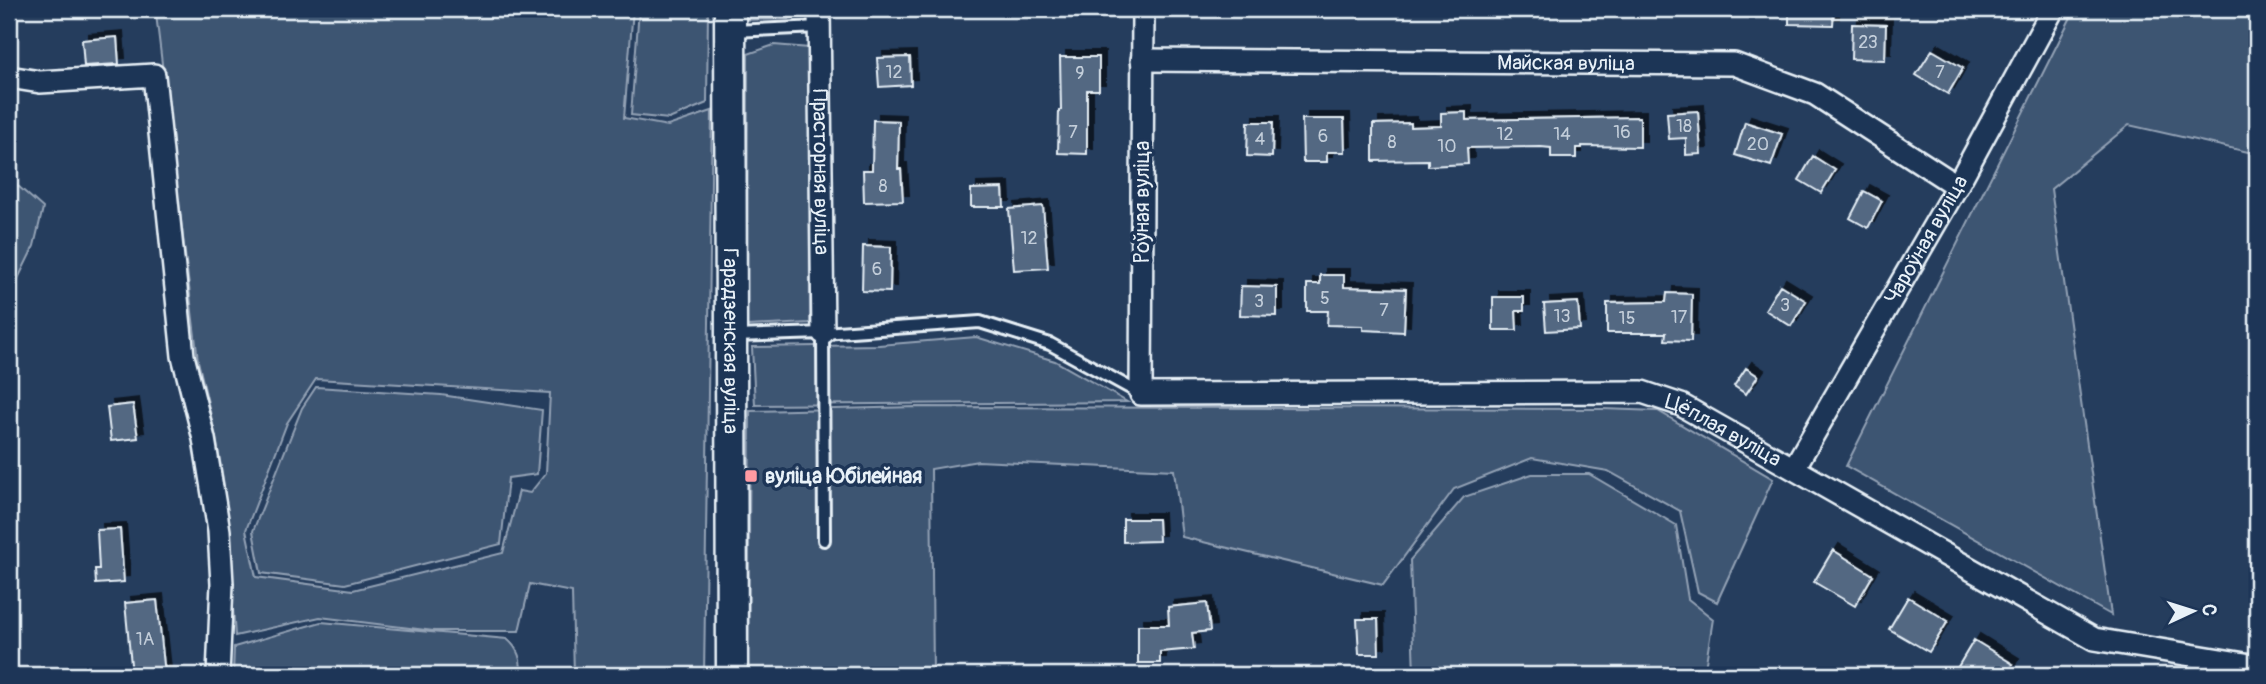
<svg xmlns="http://www.w3.org/2000/svg" width="2266" height="684" font-family="Pangolin,sans-serif">
	<defs>
		<filter id="shadow"><feDropShadow dx="6" dy="-6" stdDeviation="0" flood-color="#0009"/></filter>
	</defs>
	<rect width="100%" height="100%" fill="#253d5d"/>
	<filter id="ink" filterUnits="userSpaceOnUse"><feTurbulence type="fractalNoise" baseFrequency=".0143" numOctaves="2"/><feDisplacementMap in="SourceGraphic" scale="14" xChannelSelector="R" yChannelSelector="G"/><feConvolveMatrix kernelMatrix="1 2 1 2 8 2 1 2 1" color-interpolation-filters="sRGB"/></filter>
	<g filter="url(#ink)">
		<path fill="#3e5472" stroke="#93a2b5" stroke-width="2" fill-rule="evenodd" d="M191 9H633L624 118 668 126 712 111 704 675H574L572 592 530 584 519 631H434L320 617 235 636 224 485 216 437 198 361 156 14ZM316 379 550 393 546 473 530 493 519 491 503 553 353 590 256 577 246 530 287 423Z
			M639 9H708L707 103 669 119 631 115Z
			M741 9H813L788 19 740 20Z
			M2075 9H2257V154L2129 125 2051 189 2111 615 1846 466Z
			M774 45 809 48 810 323 747 326 748 54Z
			M9 178 43 208 34 246 9 297Z
			M976 337 1055 361 1127 402 755 405 752 347 879 345Z
			M316 387 441 395 542 410 537 474 508 478 501 544 345 584 261 573 253 531 302 408Z
			M916 407 1603 409 1658 411 1773 479 1717 602 1698 592 1680 511 1608 471 1532 458 1454 489 1383 585 1182 537 1174 470 978 461 931 469 933 675H748L750 411Z
			M1532 474H1589L1676 525 1688 599 1713 619 1704 675H1414L1410 560 1464 497Z
			M321 622 507 639C517 647 524 662 519 675H233L234 647Z"/>
		<path fill="#536782" stroke="#e8f1f8" stroke-width="2" filter="url(#shadow)" d="M1789 9H1834L1833 25 1789 24Z
			M1852 24 1886 25 1885 60 1851 59Z
			M117 37 119 64 84 66 82 40Z
			M1932 50 1963 68 1948 94 1916 75Z
			M910 57 911 85 879 87 877 58Z
			M1060 57H1099V90H1087V154L1058 153 1059 110H1061Z
			M1698 111 1701 154 1686 155V138L1669 139 1667 113Z
			M1466 112V120L1640 117V147L1582 146V148H1576V158H1551V148L1541 147 1467 148 1468 164 1428 166V160L1373 161V124L1411 123V127L1441 126V113Z
			M1302 119H1344L1345 152H1327V162H1303Z
			M873 120 899 121 898 169H901L903 201 864 202 863 170H872Z
			M1248 122H1273L1272 157 1247 156Z
			M1745 122 1782 134 1771 166 1735 155Z
			M1813 156 1835 170 1821 193 1799 180Z
			M1003 188 1004 207H971V189Z
			M1864 191 1882 201 1868 228 1850 218Z
			M1043 206 1048 268 1014 270 1009 209Z
			M863 246 891 247 890 292 862 291Z
			M1320 275H1344V287L1406 289 1404 332 1363 330V326L1327 325 1328 311H1307V284H1320Z
			M1780 285 1806 301 1791 326 1765 310Z
			M1241 286 1277 287V316L1240 315Z
			M1667 293 1692 294 1691 341 1665 340 1666 333H1607V303L1666 302Z
			M1493 297H1524V311H1516L1517 330H1493Z
			M1578 302 1580 329 1546 331 1544 304Z
			M1746 368 1758 376 1746 394 1734 386Z
			M133 404 138 438 111 441 107 407Z
			M1123 519H1158L1159 541 1123 542Z
			M120 529 124 582 96 584 95 569H99L97 530Z
			M1833 550 1873 575 1855 606 1814 582Z
			M1908 597 1948 621 1929 652 1889 629Z
			M157 600 165 674 132 675 125 603Z
			M1207 603 1210 631 1192 633 1194 649 1160 652V663H1138V625H1169L1168 607Z
			M1357 619H1378L1379 654H1359Z
			M1974 640 2013 664 2006 675H1963L1956 670Z"/>
		<g fill="none" stroke-linecap="round" stroke-linejoin="round">
			<defs>
				<path id="service" d="M733 31 819 27
					M823 333 824 540
					M734 336 823 333 980 322 1050 344 1141 394"/>
				<g id="minor">
					<path id="s1" d="M819 9 823 333"/>
					<path id="s2" d="M1143 9 1141 394 1642 392 1681 405 2094 639 2257 666"/>
					<path id="s3" d="M1142 60 1734 64 1815 94 1957 186"/>
					<path d="M9 77 40 82 154 75 183 356 204 439 219 531 222 584 218 675"/>
					<path id="s4" d="M1794 468 1957 186 2053 9"/>
				</g>
				<g id="secondary">
					<path id="s5" d="M730 9 732 675"/>
				</g>
			</defs>
			<use href="#service" stroke="#e8f1f8" stroke-width="16"/>
			<use href="#minor" stroke="#e8f1f8" stroke-width="26"/>
			<use href="#secondary" stroke="#e8f1f8" stroke-width="35"/>
			<use href="#service" stroke="#1d3557" stroke-width="10"/>
			<use href="#minor" stroke="#1d3557" stroke-width="21"/>
			<use href="#secondary" stroke="#1d3557" stroke-width="30"/>
		</g>
	</g>
	<rect fill="#ff9aa2" stroke="#1d3557" stroke-width="2.5" x="744" y="469" width="14" height="14" rx="3.5"/>
	<g text-anchor="middle" dominant-baseline="central" stroke-width="7" stroke-linejoin="round" paint-order="stroke">
		<g font-size="18" fill="#c3ceda">
			<text x="1868" y="42">23</text>
			<text x="894" y="72">12</text>
			<text x="1940" y="72">7</text>
			<text x="1080" y="73">9</text>
			<text x="1684" y="126">18</text>
			<text x="1073" y="132">7</text>
			<text x="1622" y="132">16</text>
			<text x="1505" y="134">12</text>
			<text x="1562" y="134">14</text>
			<text x="1323" y="136">6</text>
			<text x="1260" y="139">4</text>
			<text x="1392" y="142">8</text>
			<text x="1758" y="144">20</text>
			<text x="1447" y="146">10</text>
			<text x="883" y="186">8</text>
			<text x="1029" y="238">12</text>
			<text x="877" y="269">6</text>
			<text x="1325" y="298">5</text>
			<text x="1259" y="301">3</text>
			<text x="1785" y="305">3</text>
			<text x="1384" y="310">7</text>
			<text x="1562" y="316">13</text>
			<text x="1679" y="317">17</text>
			<text x="1627" y="318">15</text>
			<text x="145" y="639">1А</text>
		</g>
		<g font-size="21" fill="#e8f1f8" stroke="#1d3557">
			<text stroke="none"><textPath href="#s3" startOffset="424">Майская вуліца</textPath></text>
			<text stroke="none"><textPath href="#s1" startOffset="163">Прасторная вуліца</textPath></text>
			<text transform="translate(1142 202) rotate(-90)">Роўная вуліца</text>
			<text stroke="none"><textPath href="#s4" startOffset="264">Чароўная вуліца</textPath></text>
			<text stroke="none"><textPath href="#s5" startOffset="332">Гарадзенская вуліца</textPath></text>
			<text stroke="none"><textPath href="#s2" startOffset="976">Цёплая вуліца</textPath></text>
		</g>
		<g font-size="21" font-weight="bold" fill="#e8f1f8" stroke="#1d3557" text-anchor="start">
			<text x="765" y="476">вуліца Юбілейная</text>
		</g>
	</g>
	<rect width="2266" height="684" fill="none" stroke="#1d3557" stroke-width="35"/>
	<rect x="18" y="18" width="2231" height="649" fill="none" stroke="#e8f1f8" stroke-width="2.5" filter="url(#ink)"/>
	<g transform="translate(2193 611) rotate(86)" stroke="#1d3557" stroke-width="5" paint-order="stroke">
	<path d="M0-5L12 26L0 18L-12 26Z" fill="#e8f1f8"/>
	<text y="-10" font-size="19" font-weight="bold" text-anchor="middle" fill="#e8f1f8">С</text>
	</g>
</svg>
